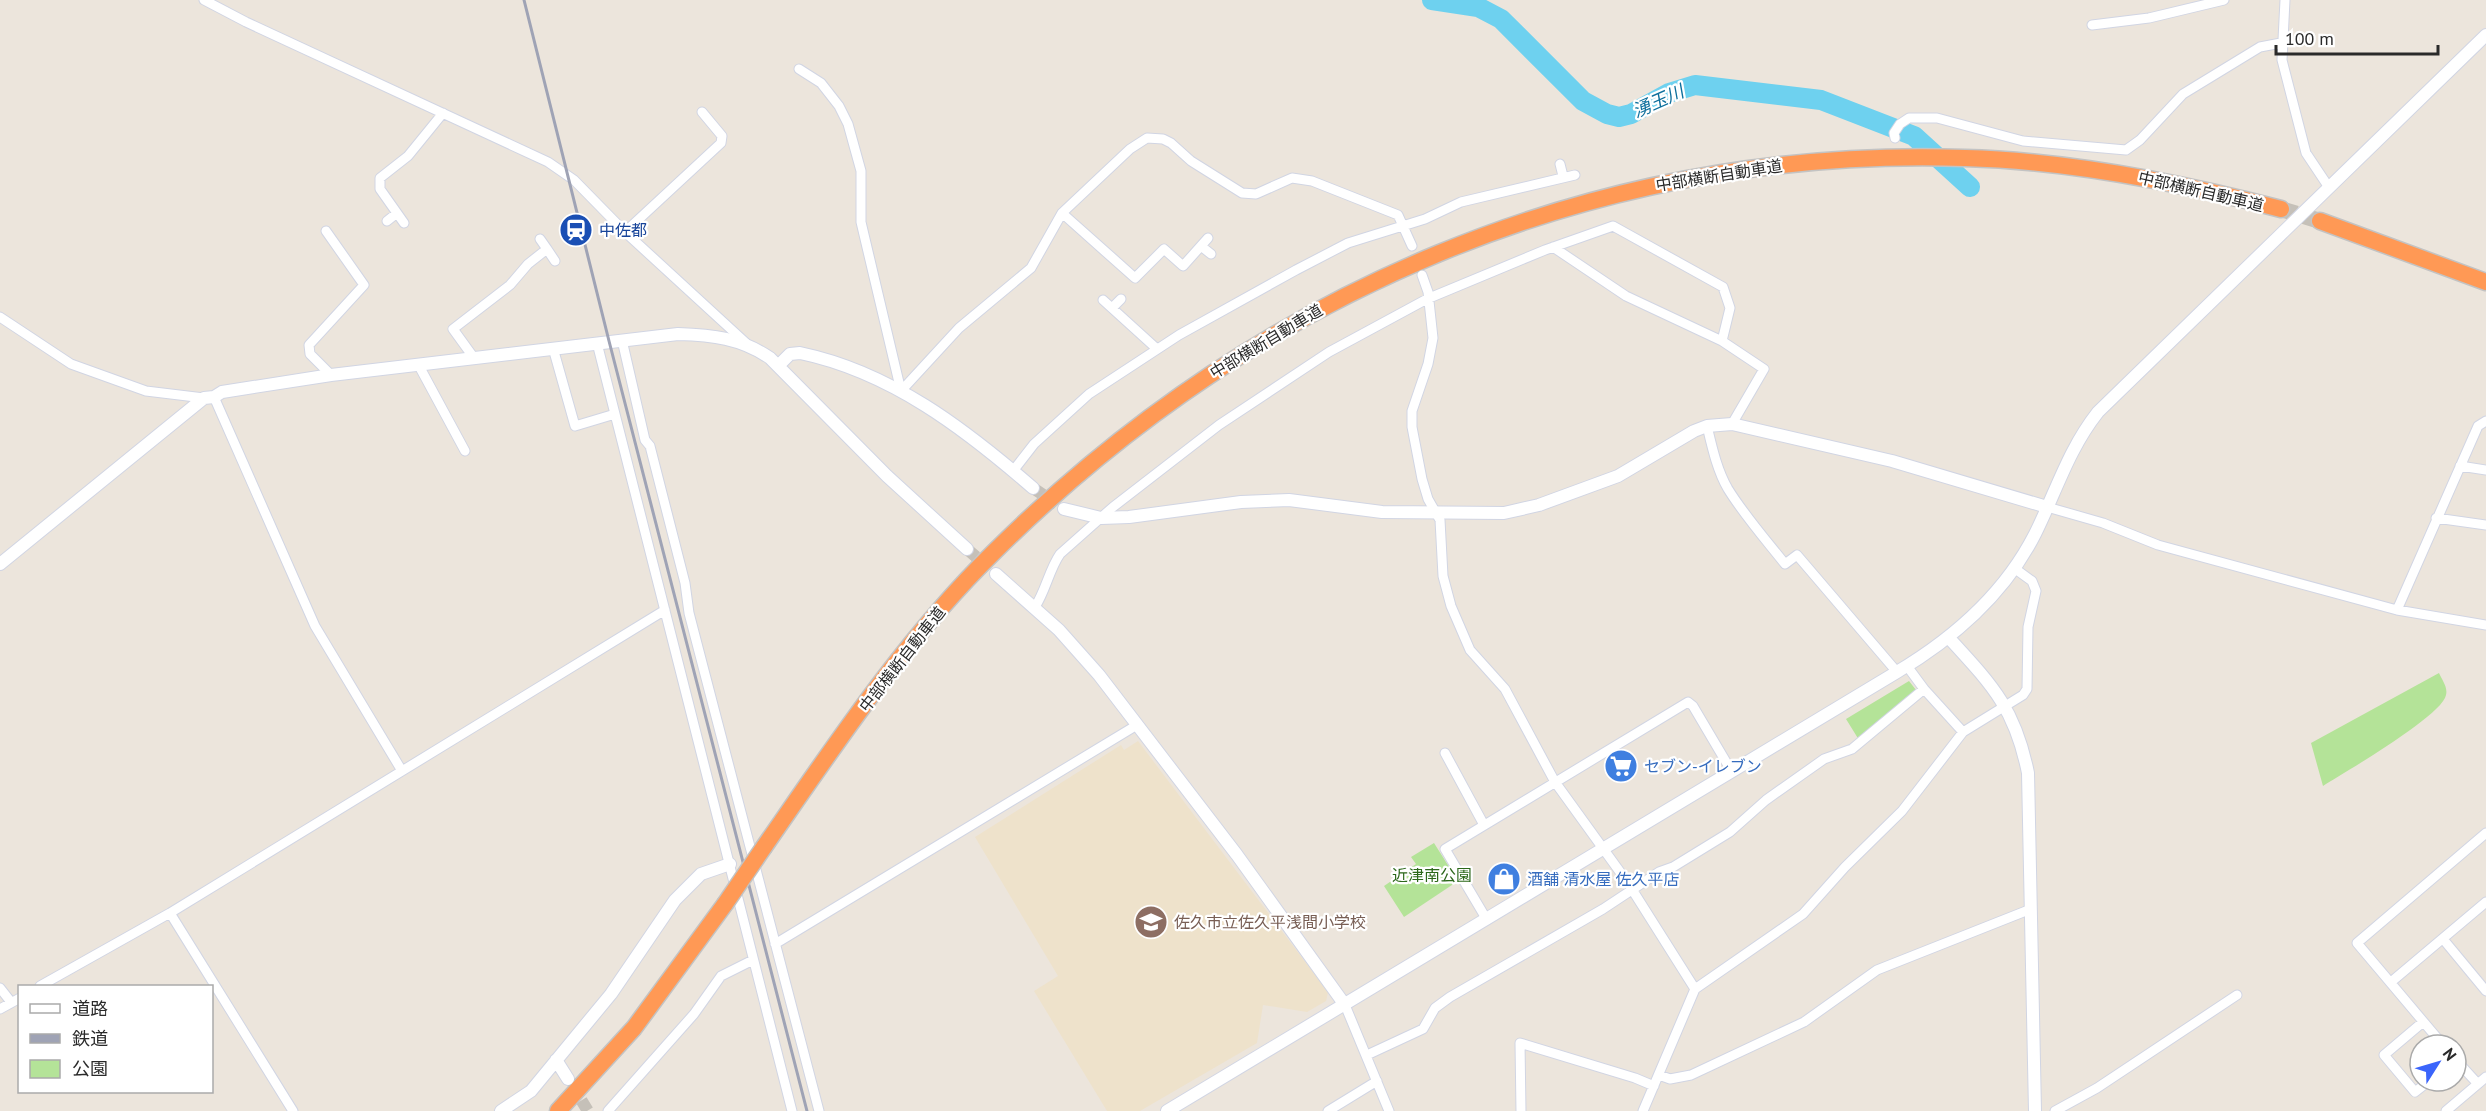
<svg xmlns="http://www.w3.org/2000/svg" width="2486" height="1111" font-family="'PT Sans','Noto Sans JP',sans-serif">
	<rect width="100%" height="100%" fill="#ece5dc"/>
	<path fill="#eee2cb" d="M1138 741 1328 992 1326 1001 1307 1012 1263 1005 1257 1043 1140 1111H1107L1034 991 1058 976 975 837 1121 745 1124 750Z"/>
	<path fill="#b4e398" d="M2439 673C2442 680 2448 687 2446 695 2442 716 2345 772 2323 786L2311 743Z
		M1909 681 1916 690 1859 740 1846 719Z
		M1434 843 1458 881 1404 917 1384 886 1416 864 1411 857Z"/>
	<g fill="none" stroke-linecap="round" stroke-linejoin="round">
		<path stroke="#6ed1ef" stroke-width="20" d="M1432 0 1478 7 1501 19 1583 101 1607 114 1619 117 1631 114 1669 93 1695 85 1821 100 1914 136 1970 187"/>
		<path stroke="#c5c0b8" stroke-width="12" stroke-dasharray="12 6" stroke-linecap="butt" d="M1033 488 1057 504
			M967 549 996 574
			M572 1085 588 1111"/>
		<path stroke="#c5c0b8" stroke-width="16" stroke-dasharray="16 8" stroke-linecap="butt" d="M2281 209 2320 221"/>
		<defs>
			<path id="minor" d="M204 0 246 22 548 162 574 180 625 232 746 343
				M2285 0 2282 60 2306 153 2328 186
				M2092 25 2149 18 2224 0
				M799 69 821 83 839 106 848 124 861 171V222L901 391
				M1895 138 1894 133 1900 124 1909 118H1937L2023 141 2126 150 2140 140 2183 94 2260 47 2281 43
				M1560 164 1563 176
				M1062 213 1135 278 1164 249 1183 266 1208 238
				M387 221 397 213
				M404 223 380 189V178L408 156 443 113
				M326 231 364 285 309 345 310 354 331 375
				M625 232 721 143 722 136 702 112
				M1201 246 1211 254
				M1553 247 1626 296 1722 341 1764 369 1732 424
				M547 249 555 261
				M1422 275 1428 292 1433 338 1428 364 1412 411V427L1422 479 1428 499 1440 520 1443 576 1451 606 1470 650 1505 689 1555 782 1628 883 1695 989
				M1103 300 1157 349
				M1112 308 1121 299
				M0 317 71 364 146 391 204 398
				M622 340 645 440 650 446 685 583 689 613 819 1111
				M597 343 792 1111
				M553 348 575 426 615 414
				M474 358 453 329 510 285 528 264 547 249 540 239
				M418 364 465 451
				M901 391 959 328 1031 268 1062 213 1130 149 1147 138 1163 139 1171 143 1191 161 1242 193 1256 194 1292 178 1312 181 1398 215 1412 246
				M214 397 315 626 402 771
				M1707 426C1712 447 1717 470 1728 489 1744 515 1766 540 1785 564L1797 555 1897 672
				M2460 466 2486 470
				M1013 471 1034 444 1089 394 1179 335 1296 270 1348 243 1425 219 1461 202 1575 175
				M2047 507 2103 523 2158 545 2397 610 2486 625
				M2436 518 2486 525
				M1035 607C1046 590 1049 570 1060 554L1113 507 1219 425 1329 352 1427 299 1545 250 1613 226 1723 287 1730 308 1722 341
				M2397 610 2478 426 2486 421
				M1907 666 1924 689
				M1445 753 1484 825
				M170 913 293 1111
				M1487 920 1445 849 1688 702 1693 706 1732 772
				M2443 939 2486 991
				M775 944 1137 725
				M2391 982 2486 902
				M40 986 170 913 665 610
				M0 988 11 1002
				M1345 1005 1389 1111
				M0 1009 20 998
				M2423 1022 2384 1055 2415 1092 2429 1081
				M2443 1045 2357 943 2486 833
				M1367 1055 1423 1029 1435 1008 1450 997 1603 909 1659 872 1673 867 1730 832 1766 800 1824 759 1852 749 1924 689 1963 732 2023 695 2027 689 2028 627 2036 591 2032 581 2014 568
				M2456 1060 2478 1084
				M1659 1075 1670 1079 1691 1075 1804 1022 1877 970 2031 909
				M608 1111 694 1014 721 976 753 960
				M1328 1111 1377 1081
				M1521 1111 1520 1043 1635 1078 1654 1086
				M1643 1111 1695 989 1803 914 1845 867 1902 811 1963 732
				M2055 1111 2097 1088 2237 995
				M2446 1111 2486 1077"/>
			<path id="tertiary" d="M779 365 790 354 800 353C891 372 965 429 1033 488
				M1064 509 1101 518 1129 517 1241 502 1289 500 1382 512 1504 513 1539 505 1618 476 1694 431 1707 426 1732 424 1892 461 2047 507
				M0 564 204 398 214 397 222 392 331 375 678 334C712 335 741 338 770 358L887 476 967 549
				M996 574 1059 630 1099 675 1237 855 1345 1005
				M1949 638C1992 685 2015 708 2028 773L2035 1111
				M556 1060 568 1079
				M501 1111 531 1091 573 1040 611 994 675 900 701 874 730 864
				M1167 1111 1897 672C1954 638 2004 595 2035 534 2056 492 2068 450 2098 412L2486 35"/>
			<path id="motorway" d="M2320 221 2486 282
				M764 847C835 745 905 639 994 552 1255 293 1595 146 1965 158 2072 161 2178 182 2281 209
				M558 1111 634 1028 725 904"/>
		</defs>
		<use href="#minor" stroke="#d1d5e3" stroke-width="11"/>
		<use href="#tertiary" stroke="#d1d5e3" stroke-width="14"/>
		<use href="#motorway" stroke="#c3c3c3" stroke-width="19"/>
		<use href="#minor" stroke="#fff" stroke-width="9"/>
		<use href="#tertiary" stroke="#fff" stroke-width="12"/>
		<use href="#motorway" stroke="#f95" stroke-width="16"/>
		<path stroke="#9fa3b5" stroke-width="3" d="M524 0 609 341 807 1111"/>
		<defs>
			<path id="motorway-bridge" d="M725 904 764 847"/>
		</defs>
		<use href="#motorway-bridge" stroke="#c3c3c3" stroke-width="19" stroke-linecap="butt"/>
		<use href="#motorway-bridge" stroke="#f95" stroke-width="16"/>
	</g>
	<defs>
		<symbol id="station-disc" viewBox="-11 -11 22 22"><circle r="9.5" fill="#1a4fb4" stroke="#fff"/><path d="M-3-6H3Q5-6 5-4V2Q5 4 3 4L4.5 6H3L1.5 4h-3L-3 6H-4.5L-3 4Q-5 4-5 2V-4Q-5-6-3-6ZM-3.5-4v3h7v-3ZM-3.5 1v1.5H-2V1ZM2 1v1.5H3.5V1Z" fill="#fff"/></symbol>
		<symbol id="supermarket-disc" viewBox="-11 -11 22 22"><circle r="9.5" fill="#3f7fe0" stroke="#fff"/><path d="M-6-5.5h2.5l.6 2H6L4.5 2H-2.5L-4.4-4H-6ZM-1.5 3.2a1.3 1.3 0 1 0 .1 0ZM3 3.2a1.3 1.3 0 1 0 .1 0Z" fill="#fff"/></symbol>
		<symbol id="shop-disc" viewBox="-11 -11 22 22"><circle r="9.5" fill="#3f7fe0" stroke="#fff"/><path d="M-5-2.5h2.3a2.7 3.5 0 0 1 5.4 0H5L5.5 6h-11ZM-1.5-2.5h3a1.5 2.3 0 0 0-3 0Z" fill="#fff"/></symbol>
		<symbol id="school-disc" viewBox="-11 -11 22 22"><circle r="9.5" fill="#8d6e63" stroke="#fff"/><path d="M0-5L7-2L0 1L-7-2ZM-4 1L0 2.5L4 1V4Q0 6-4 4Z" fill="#fff"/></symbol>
	</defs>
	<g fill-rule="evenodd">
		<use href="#station-disc" x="557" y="211" width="38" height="38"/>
		<use href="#supermarket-disc" x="1602" y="747" width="38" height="38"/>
		<use href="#shop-disc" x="1485" y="860" width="38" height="38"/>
		<use href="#school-disc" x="1132" y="903" width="38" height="38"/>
	</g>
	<g text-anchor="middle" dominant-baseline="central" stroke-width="4.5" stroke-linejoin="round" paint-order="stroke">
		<g font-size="16" fill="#2a2a2a" stroke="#fff">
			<text transform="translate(1719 175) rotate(-9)">中部横断自動車道</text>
			<text transform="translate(2201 191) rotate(13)">中部横断自動車道</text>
			<text transform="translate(1266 341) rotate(-31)">中部横断自動車道</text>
			<text transform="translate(902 659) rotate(-52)">中部横断自動車道</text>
		</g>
		<g font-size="16" fill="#164399" stroke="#fff" text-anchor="start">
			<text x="599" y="230">中佐都</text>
		</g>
		<g font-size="16" fill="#366cbe" stroke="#fff" text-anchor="start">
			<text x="1644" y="766">セブン-イレブン</text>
			<text x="1527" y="879">酒舗 清水屋 佐久平店</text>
		</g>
		<g font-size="16" fill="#2c681a" stroke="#fff">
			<text x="1432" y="875">近津南公園</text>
		</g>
		<g font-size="16" fill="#785e54" stroke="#fff" text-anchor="start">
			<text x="1174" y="922">佐久市立佐久平浅間小学校</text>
		</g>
		<g font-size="18" font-style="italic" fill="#0d6f9c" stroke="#fff">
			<text transform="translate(1658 101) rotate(-24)">湧玉川</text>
		</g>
	</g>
	<rect x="18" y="985" width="195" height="108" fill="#ffffff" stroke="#aaaaaa" stroke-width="1.5"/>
	<rect x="30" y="1004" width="30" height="9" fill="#ffffff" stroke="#aaaaaa" stroke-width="1.5"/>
	<text x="72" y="1015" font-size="18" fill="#2a2a2a">道路</text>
	<rect x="30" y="1034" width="30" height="9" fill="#9fa3b5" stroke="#aaaaaa" stroke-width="1.5"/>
	<text x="72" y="1045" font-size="18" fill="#2a2a2a">鉄道</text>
	<rect x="30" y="1060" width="30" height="18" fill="#b4e398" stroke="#aaaaaa" stroke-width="1.5"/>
	<text x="72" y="1075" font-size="18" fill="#2a2a2a">公園</text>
	<g transform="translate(2438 1063) rotate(53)"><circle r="28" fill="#ffffff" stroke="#aaaaaa" stroke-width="1.5"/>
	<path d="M0-4.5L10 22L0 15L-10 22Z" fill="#3b65fb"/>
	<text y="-9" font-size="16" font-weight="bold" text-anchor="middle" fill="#2a2a2a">N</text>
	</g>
	<path d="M2276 45v9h162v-9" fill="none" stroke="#2a2a2a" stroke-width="3"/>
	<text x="2285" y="45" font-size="18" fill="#2a2a2a" stroke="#ffffff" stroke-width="4.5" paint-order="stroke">100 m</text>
</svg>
